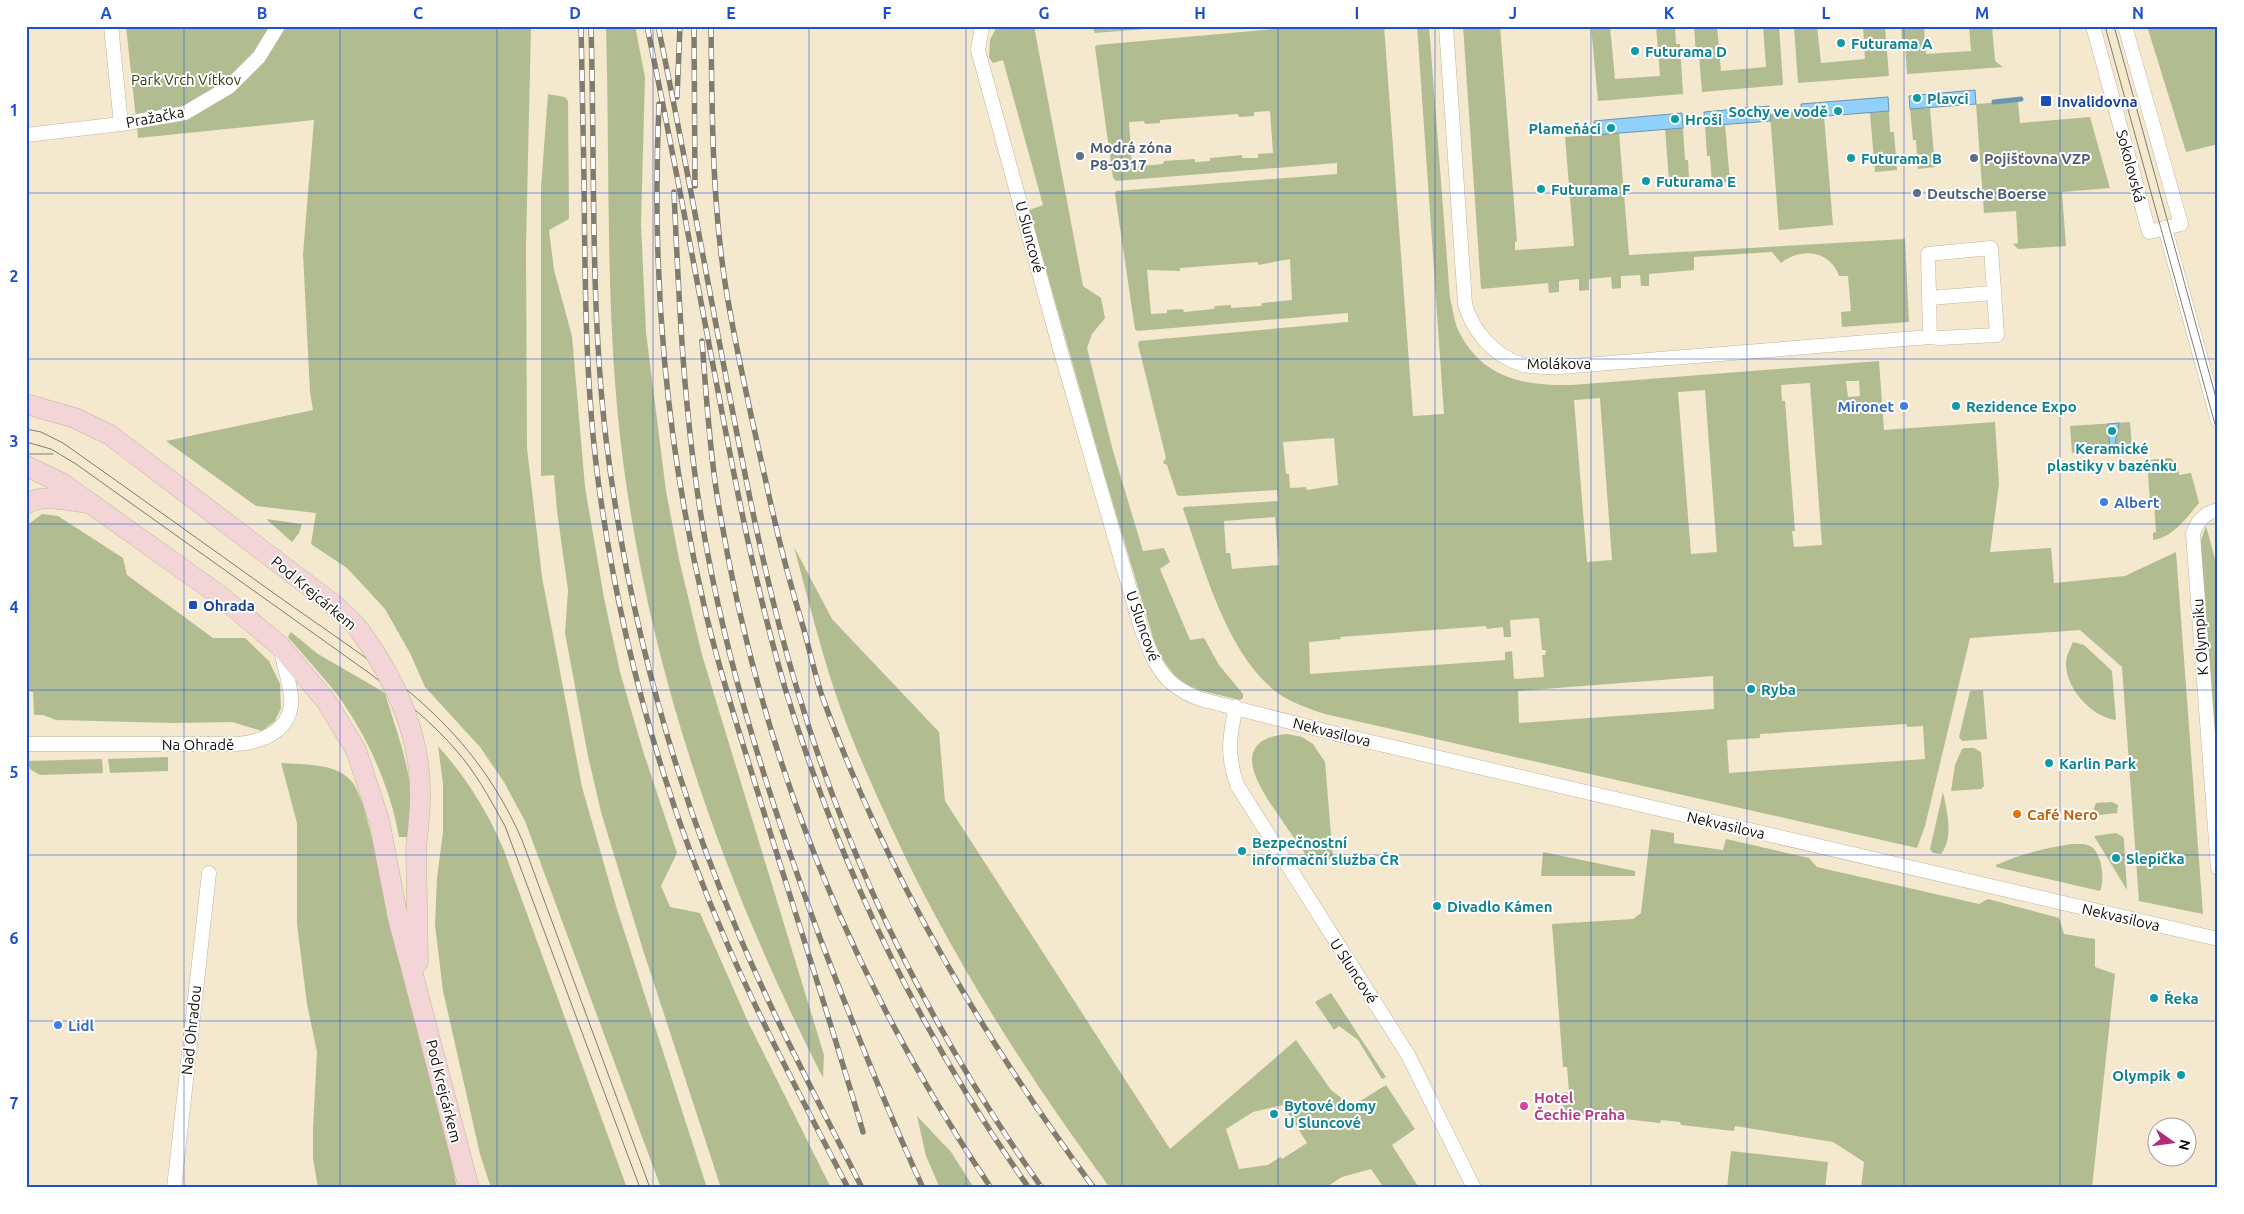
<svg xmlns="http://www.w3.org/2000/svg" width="2244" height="1214" font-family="Ubuntu,sans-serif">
	<rect width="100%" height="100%" fill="#f4e8cf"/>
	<path fill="#b1bd91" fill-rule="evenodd" d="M126 26H531L526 246 527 448 542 577 582 787 616 906 707 1188H661L525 821 504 782 480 747 425 687 410 653 385 609 347 568 311 544 316 513 256 506 166 441 313 410 310 392 303 254 314 120 138 138Z
		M606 26H635L645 77 641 224 646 332 666 491 679 559 702 655 824 1055 823 1078C720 875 646 664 620 436 605 300 610 162 606 26Z
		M997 26H1034L1083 286 1101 298 1105 318 1092 334 1087 348 1113 451 1143 551 1164 548 1170 562 1160 569 1190 640 1204 638 1219 665 1243 694V698L1240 700C1193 688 1177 691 1155 644L1105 477 1029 210 1043 205 1003 60 993 63 989 58 990 40Z
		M1092 26H1183L1095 33Z
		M1309 26H1384L1413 416 1444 414 1417 26H1429L1450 298C1453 309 1454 322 1459 332 1483 379 1525 386 1572 385L1879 361 1884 430 1995 422 1999 484 1990 552 2051 548 2054 583 2125 576 2176 552 2203 914 2139 901 2122 667 2080 630 1970 638 1925 826 1917 848 1325 714C1309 709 1293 703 1279 694 1226 655 1205 569 1183 509L1184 507 1278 501 1277 490 1181 496 1177 495 1167 465 1163 463 1166 458 1138 344 1139 341 1348 322V313L1137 331 1135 329 1115 194 1116 191 1337 174V163L1116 181 1113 178 1095 47 1097 45ZM1270 111 1273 153 1258 154V158H1242V155L1210 158V161L1195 162V159L1164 161 1163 164 1132 167 1129 122 1144 121 1145 124 1160 123V120L1238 114 1239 117 1254 116V112ZM1290 259 1292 300 1262 303 1261 306 1231 308V305L1215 306 1214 309 1184 312 1183 309 1167 310V313L1151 314 1147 270 1180 271V268L1258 262V265ZM1846 381H1859L1860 396 1848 397ZM1810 383 1822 545 1794 547 1792 531H1795L1785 401H1782L1781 385ZM1705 390 1717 552 1691 554 1678 392ZM1600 398 1612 560 1587 562 1574 400ZM1334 438 1338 485 1307 490 1306 487 1290 488 1289 474H1286L1283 442ZM1275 517 1279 565 1232 569 1230 553H1226L1224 521ZM1539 618 1542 650H1546L1545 655H1542L1544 677 1514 679 1512 651 1505 652V660L1310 674 1309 642 1341 639 1340 637 1486 626 1487 629 1503 627 1504 637H1511L1510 620ZM1713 676 1714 709 1519 723 1518 691ZM1906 724 1907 727 1923 726 1925 759 1729 773 1727 740 1760 738V734Z
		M1463 26H1500L1517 241 1515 242V250L1574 246 1565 137 1619 133 1629 255 1905 239 1909 322 1842 327 1841 312 1851 311 1848 276H1839C1830 250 1801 247 1781 263L1772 252 1694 257V270L1649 274V286H1641L1640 275 1621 276V288L1612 289 1611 277 1589 279V290L1579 291V279L1559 281V292L1549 293 1548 283 1481 289Z
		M1591 26H1610L1615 79 1660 76 1656 26H1675L1676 44H1680L1683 94 1598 101Z
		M1694 26H1717L1721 71 1766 67 1763 26H1779L1783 85 1702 92 1699 55H1696Z
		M1794 26H1817L1821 63 1865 59 1863 26 1885 27 1889 76 1798 83Z
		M1901 26H1924L1926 54 1971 51 1969 26H1992L1995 61 2003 67 1907 74 1905 42H1902Z
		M2147 26H2218V144L2186 152Z
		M548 94 565 97 568 101 569 219 549 230 554 270 572 336 585 487 604 598 620 672 643 751 677 853 661 886 670 907 700 913 749 1024 831 1188H721L643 950 601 812 588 756 565 633 568 590 557 511 554 475 541 476V188Z
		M2018 101 2020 123 2090 117 2110 188 2062 192 2066 246 2018 249 2013 244 2018 243 2016 211 1984 213 1976 104Z
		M1930 108 1935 167 1918 169 1916 140H1913L1910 109Z
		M1801 111 1802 118 1824 116 1833 225 1779 230 1770 114Z
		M1889 111 1890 132H1894L1897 170 1875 172 1870 113Z
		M1725 124 1730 182 1712 184 1710 156H1707L1705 126Z
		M1683 128 1685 160H1688L1689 178 1669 180 1665 129Z
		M2130 422 2132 448 2072 453 2070 426Z
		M2170 458 2177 463 2179 475 2191 473 2199 503C2186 518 2174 537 2153 540V533L2156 532 2154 502H2150L2147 460Z
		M42 514 58 516 123 558 127 575 213 638H245L269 661 280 684 281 708 275 721 262 731 232 722 173 723 56 720 43 715H34L33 692 26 691V526Z
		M266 519 302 524 299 533 292 542Z
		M2206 526 2218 570V771L2200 543Z
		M794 547 832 619 939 732 945 801 1170 1149 1296 1040 1331 1090 1352 1106 1386 1085 1415 1129 1392 1145 1419 1188H1384L1371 1169 1342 1177 1325 1188H1110C1021 1067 942 942 881 805 864 767 847 729 834 689 819 643 807 595 794 547ZM1283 1105 1307 1143 1282 1159 1280 1157 1268 1165 1239 1169 1226 1129 1253 1112Z
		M291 632 318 654 385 693C398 738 421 790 407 837H399C390 786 367 735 336 693 321 674 304 656 288 637Z
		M2073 642 2084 645 2112 671 2116 720C2092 717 2066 689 2066 664 2066 656 2070 649 2073 642Z
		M1983 690 1987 739 1962 741 1959 737 1970 691Z
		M1287 734 1302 737 1313 744 1325 762 1333 859 1310 861C1300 846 1289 831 1279 816 1258 786 1227 740 1287 734Z
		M438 746C466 777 487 811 503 848L627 1188H491L480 1154 443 991 435 925 437 878 443 832V784Z
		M1965 748H1974L1981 752 1984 786 1981 789 1951 791 1955 765 1962 749Z
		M168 757V771L110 773 108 759Z
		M102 759 103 773 40 775 31 770 26 761Z
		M281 763C304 765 337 762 353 783 357 789 360 798 363 804L429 1052 457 1188H318L313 1158V1129L317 1052 307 1004 297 924V823Z
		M1943 792C1947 812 1954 837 1941 854L1933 853 1930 849Z
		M2112 802 2118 805 2117 813 2091 816 2096 803Z
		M1651 829 1674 833V843L1723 850 1726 839 1809 858 1817 867 1979 904 1988 899 2059 918 2064 934 2095 939V967L2115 974 2092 1188H1861L1864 1162 1833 1142 1735 1126 1734 1131 1681 1125 1680 1122 1661 1120 1660 1123 1563 1112 1562 1093 1569 1092 1567 1067H1563L1552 924 1633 919 1641 913Z
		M2116 833 2123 837 2124 841 2127 890 2094 836Z
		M2071 844C2078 844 2086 843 2092 847 2102 855 2105 880 2100 891L1996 867V865C2020 854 2046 848 2071 844Z
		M1543 852 1635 871V876H1541Z
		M1331 993 1386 1077 1382 1079 1358 1040 1339 1026 1334 1030 1315 1002Z
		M917 1116 951 1152 974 1188H940L926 1156Z
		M1731 1151 1828 1162 1825 1188H1727Z"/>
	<path fill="#90d0fa" stroke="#6a95b0" d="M1975 90 1976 104 1910 109 1909 96Z
		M1888 97 1889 111 1802 118 1801 104Z
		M1769 106 1771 121 1705 126 1704 112Z
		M1682 113 1683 128 1595 135 1594 121Z
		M2119 423 2114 450H2110L2108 424Z"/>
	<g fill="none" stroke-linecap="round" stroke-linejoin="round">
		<path stroke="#6a95b0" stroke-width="5" d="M1994 102 2021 99"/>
		<defs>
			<path id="street" d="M111 26 121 124
				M982 26 978 50 1060 349 1141 628C1155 664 1162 685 1200 699L1345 736 2218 939
				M1446 26 1465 304C1472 330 1494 356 1521 364 1533 368 1547 367 1560 367L1930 337 1939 338 1997 335 1991 248 1928 254 1930 337
				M2093 26 2149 232 2181 224 2125 26
				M26 135 121 124 185 113 229 87 259 57 278 26
				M2165 228 2218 421
				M1929 298 1993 293
				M2218 510C2204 513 2197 521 2193 534L2218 868
				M1236 707C1229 737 1227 756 1237 785L1408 1055 1474 1188
				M26 744H237C264 742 294 729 291 696 289 680 284 665 281 650
				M174 1188 209 873"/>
			<path id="secondary" d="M26 404 75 418 110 435 333 604
				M26 466 62 483 219 595 280 646 326 701 356 750 379 820 398 918 469 1188
				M26 504C44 493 68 501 88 503
				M416 848 418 962"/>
		</defs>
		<use href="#street" stroke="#c0b59c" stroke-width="15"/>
		<use href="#secondary" stroke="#c0b59c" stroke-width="21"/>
		<use href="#street" stroke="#fff" stroke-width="14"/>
		<use href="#secondary" stroke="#f3d5d7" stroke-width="20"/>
		<path stroke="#837b6b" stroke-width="1" d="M2105 26 2218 435
			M2114 26 2218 405
			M26 429 41 432 63 443C134 493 205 544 275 594 380 669 468 717 522 840L650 1188
			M26 442 51 449 76 464 372 675C401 698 431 721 455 749 475 771 490 799 505 826L640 1188
			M26 454H53"/>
		<defs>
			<path id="rail" d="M581 26C582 77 583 127 584 178 585 281 585 385 599 487 621 645 665 802 729 948 765 1030 807 1109 848 1188
				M591 26C595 164 590 303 606 439 627 612 673 782 742 942 778 1026 821 1107 862 1188
				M647 26C672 146 694 266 717 386 736 487 756 589 785 688 839 866 921 1036 1029 1188
				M658 26C684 150 706 274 730 398 749 496 768 593 797 689 850 867 934 1036 1042 1188
				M694 26 695 186
				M711 26C712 113 712 202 726 289 737 356 753 424 768 491 778 538 790 584 804 630 810 652 815 675 822 696 886 874 982 1037 1094 1188
				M677 97 680 26
				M659 104C651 279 666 444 706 614 721 678 742 740 761 803 795 913 831 1022 863 1132
				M674 192C679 305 684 416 703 528 727 668 771 804 820 938 852 1022 885 1106 923 1188
				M702 341C706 392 709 444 717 495 757 747 848 977 991 1188"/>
		</defs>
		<use href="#rail" stroke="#837b6b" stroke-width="5.5"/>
		<use href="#rail" stroke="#fff" stroke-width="4" stroke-dasharray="11" stroke-linecap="butt"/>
		<defs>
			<path id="secondary-bridge" d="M333 604C342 613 353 621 360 631 394 677 420 733 420 791 421 810 418 829 416 848"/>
		</defs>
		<use href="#secondary-bridge" stroke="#c0b59c" stroke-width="21" stroke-linecap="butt"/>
		<use href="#secondary-bridge" stroke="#f3d5d7" stroke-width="20"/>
	</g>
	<path fill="none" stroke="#1d4ed8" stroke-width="1" stroke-opacity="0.55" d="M184 26V1188M340 26V1188M497 26V1188M653 26V1188M809 26V1188M966 26V1188M1122 26V1188M1278 26V1188M1435 26V1188M1591 26V1188M1747 26V1188M1904 26V1188M2060 26V1188M26 193H2218M26 359H2218M26 524H2218M26 690H2218M26 855H2218M26 1021H2218"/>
	<g fill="#0f9aa8" stroke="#fff" stroke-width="2">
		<circle cx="1841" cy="43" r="5"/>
		<circle cx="1635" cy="51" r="5"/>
		<circle cx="1917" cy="98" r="5"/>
		<circle cx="1838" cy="111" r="5"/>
		<circle cx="1675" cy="119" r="5"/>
		<circle cx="1611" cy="128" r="5"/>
		<circle cx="1851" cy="158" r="5"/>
		<circle cx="1646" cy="181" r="5"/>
		<circle cx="1541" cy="189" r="5"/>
		<circle cx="1956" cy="406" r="5"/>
		<circle cx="2112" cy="431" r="5"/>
		<circle cx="1751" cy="689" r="5"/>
		<circle cx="2049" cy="763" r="5"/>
		<circle cx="1242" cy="851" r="5"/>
		<circle cx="2116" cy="858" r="5"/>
		<circle cx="1437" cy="906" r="5"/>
		<circle cx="2154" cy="998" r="5"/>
		<circle cx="2181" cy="1075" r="5"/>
		<circle cx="1274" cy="1114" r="5"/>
	</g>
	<g fill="#1a4fb4" stroke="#fff" stroke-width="2">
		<rect x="2040" y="95" width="12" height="12" rx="2.5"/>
		<rect x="188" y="600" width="10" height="10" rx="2.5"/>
	</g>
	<g fill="#5c6f8a" stroke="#fff" stroke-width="2">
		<circle cx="1080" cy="156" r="5"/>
		<circle cx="1974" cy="158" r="5"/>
		<circle cx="1917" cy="193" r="5"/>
	</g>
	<g fill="#3f7fe0" stroke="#fff" stroke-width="2">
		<circle cx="1904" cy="406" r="5"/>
		<circle cx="2104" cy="502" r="5"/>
		<circle cx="58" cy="1025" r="5"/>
	</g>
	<circle fill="#e8710a" stroke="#fff" stroke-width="2" cx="2017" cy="814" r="5"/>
	<circle fill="#d1479c" stroke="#fff" stroke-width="2" cx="1524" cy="1106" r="5"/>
	<g text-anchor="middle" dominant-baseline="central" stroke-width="4" stroke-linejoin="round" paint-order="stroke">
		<g font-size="15" font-weight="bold" fill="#0d838f" stroke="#fff" text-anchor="start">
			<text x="1851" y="43">Futurama A</text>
			<text x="1645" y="51">Futurama D</text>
			<text x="1927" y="98">Plavci</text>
			<text x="1828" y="111" text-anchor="end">Sochy ve vodě</text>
			<text x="1685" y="119">Hroši</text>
			<text x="1601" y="128" text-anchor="end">Plameňáci</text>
			<text x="1861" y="158">Futurama B</text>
			<text x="1656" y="181">Futurama E</text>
			<text x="1551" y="189">Futurama F</text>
			<text x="1966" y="406">Rezidence Expo</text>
			<text x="2112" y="448" text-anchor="middle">Keramické<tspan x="2112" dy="17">plastiky v bazénku</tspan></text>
			<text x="1761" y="689">Ryba</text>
			<text x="2059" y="763">Karlin Park</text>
			<text x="1252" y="842">Bezpečnostní<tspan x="1252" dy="17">informační služba ČR</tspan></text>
			<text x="2126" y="858">Slepička</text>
			<text x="1447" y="906">Divadlo Kámen</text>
			<text x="2164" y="998">Řeka</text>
			<text x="2171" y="1075" text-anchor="end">Olympik</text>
			<text x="1284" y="1105">Bytové domy<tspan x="1284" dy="17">U Sluncové</tspan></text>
		</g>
		<g font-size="15" fill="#343e0e" stroke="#fff">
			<text x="186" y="79">Park Vrch Vítkov</text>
		</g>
		<g font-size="15" font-weight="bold" fill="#164399" stroke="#fff" text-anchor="start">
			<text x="2057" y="101">Invalidovna</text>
			<text x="203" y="605">Ohrada</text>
		</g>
		<g font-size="15" fill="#100c05" stroke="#fff">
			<text transform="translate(155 117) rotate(-11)">Pražačka</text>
			<text transform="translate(2131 166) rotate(75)">Sokolovská</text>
			<text transform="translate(1030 237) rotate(75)">U Sluncové</text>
			<text x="1559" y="363">Molákova</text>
			<text transform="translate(314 593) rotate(40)">Pod Krejcárkem</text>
			<text transform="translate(1143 626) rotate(71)">U Sluncové</text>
			<text transform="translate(2200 637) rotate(-94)">K Olympiku</text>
			<text transform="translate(1332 732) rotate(14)">Nekvasilova</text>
			<text x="198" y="744">Na Ohradě</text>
			<text transform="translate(1726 825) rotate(13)">Nekvasilova</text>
			<text transform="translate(2121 917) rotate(13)">Nekvasilova</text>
			<text transform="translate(1354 971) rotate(57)">U Sluncové</text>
			<text transform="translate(191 1030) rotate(-84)">Nad Ohradou</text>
			<text transform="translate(444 1091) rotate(76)">Pod Krejcárkem</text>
		</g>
		<g font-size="15" font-weight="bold" fill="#4e5e75" stroke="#fff" text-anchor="start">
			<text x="1090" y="147">Modrá zóna<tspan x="1090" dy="17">P8-0317</tspan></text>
			<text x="1984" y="158">Pojišťovna VZP</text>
			<text x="1927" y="193">Deutsche Boerse</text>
		</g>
		<g font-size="15" font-weight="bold" fill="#366cbe" stroke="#fff" text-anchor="start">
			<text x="1894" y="406" text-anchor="end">Mironet</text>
			<text x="2114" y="502">Albert</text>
			<text x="68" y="1025">Lidl</text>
		</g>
		<g font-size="15" font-weight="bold" fill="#c56008" stroke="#fff" text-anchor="start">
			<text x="2027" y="814">Café Nero</text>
		</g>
		<g font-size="15" font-weight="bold" fill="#b23c85" stroke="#fff" text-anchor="start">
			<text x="1534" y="1097">Hotel<tspan x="1534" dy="17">Čechie Praha</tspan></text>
		</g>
	</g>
	<rect width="2244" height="1214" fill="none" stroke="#ffffff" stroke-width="55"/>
	<g transform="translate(2172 1142) rotate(104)"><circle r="24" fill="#ffffff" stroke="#9f9e9b"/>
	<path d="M0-4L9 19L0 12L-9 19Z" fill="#af2e78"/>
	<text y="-8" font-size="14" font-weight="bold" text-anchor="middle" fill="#100c05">N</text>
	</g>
	<rect x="28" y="28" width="2188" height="1158" fill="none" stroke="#1d4ed8" stroke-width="2"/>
	<g font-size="16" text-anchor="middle" font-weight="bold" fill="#1d4ed8">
		<text x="106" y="19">A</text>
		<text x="262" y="19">B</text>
		<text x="418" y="19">C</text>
		<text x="575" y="19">D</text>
		<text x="731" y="19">E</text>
		<text x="887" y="19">F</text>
		<text x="1044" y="19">G</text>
		<text x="1200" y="19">H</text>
		<text x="1357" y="19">I</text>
		<text x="1513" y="19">J</text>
		<text x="1669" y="19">K</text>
		<text x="1826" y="19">L</text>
		<text x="1982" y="19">M</text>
		<text x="2138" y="19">N</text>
		<text x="14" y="116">1</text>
		<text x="14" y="282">2</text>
		<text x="14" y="447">3</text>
		<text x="14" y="613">4</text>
		<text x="14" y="778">5</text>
		<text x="14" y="944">6</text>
		<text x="14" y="1109">7</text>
	</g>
</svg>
